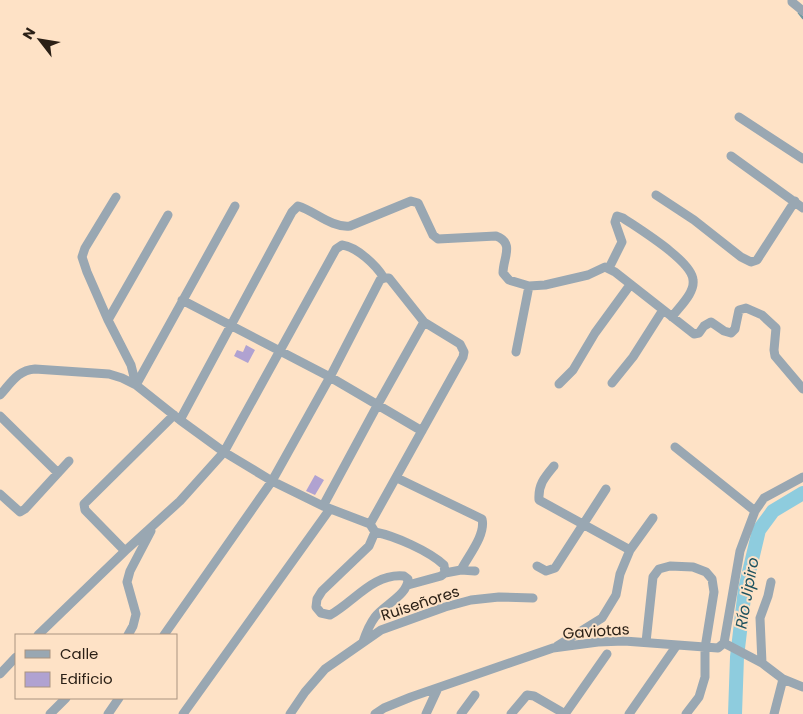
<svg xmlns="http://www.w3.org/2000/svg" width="803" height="714" font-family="Poppins,sans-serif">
	<rect width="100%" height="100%" fill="#fee2c6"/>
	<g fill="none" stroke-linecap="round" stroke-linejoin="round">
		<path stroke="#7098a2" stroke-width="2.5" d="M799 13 803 18"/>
		<path stroke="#8eccde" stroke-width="14" d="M735 714 737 657 745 589 759 530 773 511 803 493"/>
	</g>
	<path fill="#b0a2d1" d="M246 345 255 350 248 363 234 356 237 350 243 352Z
		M315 475 324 480 315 495 306 491Z"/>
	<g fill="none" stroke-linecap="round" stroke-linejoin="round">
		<path stroke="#99a7b2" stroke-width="9" d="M792 0V2L803 11
			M739 117 803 159
			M731 156 803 208
			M656 195 694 220 741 257 751 262 757 260 795 201
			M116 197 85 248 82 257 87 272 108 320 131 365 136 385 235 206
			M609 268 622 242 615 222 617 216 623 218C639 229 692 261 693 280 695 293 679 307 672 317
			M182 300 330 377 422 431
			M108 320 168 215
			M516 352 529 286
			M612 383 633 357 663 310
			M559 384 573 370 595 333 630 285
			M0 395C11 383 18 370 35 369L109 374 122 378 136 385 180 420 224 452 272 481 323 506 370 524 375 532 369 546 322 591 317 599 316 607 321 613 330 615C355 601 373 573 404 576L408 579C408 595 384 605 375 617 369 625 366 633 363 642
			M0 416 58 473
			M180 420 292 212 298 206C315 211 331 228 350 226L411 201 418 203 433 235 438 239 496 236C515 243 503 258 503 273L509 280 529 286 545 285 588 275 605 267 615 272 694 334 699 333 704 326 711 322 724 331 731 333 735 329 739 310 746 308 762 315 776 328 774 350 775 356 803 389
			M675 447 755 511
			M554 466C544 478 538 485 539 500L630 550
			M397 478 482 519C486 535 468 556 461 570
			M0 494 20 512 25 509 69 461
			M370 524 463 357 464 352 460 344 424 322
			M375 532C395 536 429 551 444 565L445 573 441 576 408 585
			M125 551 85 510 84 504 174 415
			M537 566 546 571 555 568 606 489
			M445 573 461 570 475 571
			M38 635 125 551 180 501 224 452 336 249 342 245C357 247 376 265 384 278
			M128 635 133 626 136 614 127 582 130 571 151 531
			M164 635 272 481 330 377 380 280 384 278H389L424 322 378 404 323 506
			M646 642 653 577 659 569 670 566 693 567 706 572 712 579 714 592 705 648V677L699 697 686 714
			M724 643 740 551 755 511 764 498 803 477
			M724 643 762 663 783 679 774 714
			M557 646 602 618 616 595 620 574 630 550 653 518
			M762 663 760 618 768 596 771 582
			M0 674 16 657
			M783 679 803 687
			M50 714 66 698
			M108 714 119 698
			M183 714 330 509
			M290 714 305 692 325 669 381 630 445 607 471 600 499 597 533 598
			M375 714 384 708 411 697 553 648 598 642 624 641 718 648 724 643
			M426 714 438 688
			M461 714 475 695
			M511 714 527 695 534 696 565 714
			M565 714 607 654
			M629 714 677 645"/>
	</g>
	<g text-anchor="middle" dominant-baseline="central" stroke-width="4" stroke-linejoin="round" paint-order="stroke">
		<g font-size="15" fill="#2b2016" stroke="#fee2c6">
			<text transform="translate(420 603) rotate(-18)">Ruiseñores</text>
			<text transform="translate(596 631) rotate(-4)">Gaviotas</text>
		</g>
		<g font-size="16" font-style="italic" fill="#1d525f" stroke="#fee2c6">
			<text transform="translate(747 593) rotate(-80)">Río Jipiro</text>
		</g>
	</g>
	<rect x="15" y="634" width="162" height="65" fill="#fee2c6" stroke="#aa9480"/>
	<rect x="25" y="650" width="25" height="8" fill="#99a7b2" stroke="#aa9480"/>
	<text x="60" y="659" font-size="15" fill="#2b2016">Calle</text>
	<rect x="25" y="672" width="25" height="15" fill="#b0a2d1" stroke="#aa9480"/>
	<text x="60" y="684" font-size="15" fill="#2b2016">Edificio</text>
	<g transform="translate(40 40) rotate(301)" stroke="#fee2c6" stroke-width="4" paint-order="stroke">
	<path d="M0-4L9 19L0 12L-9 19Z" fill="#2b2016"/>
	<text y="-8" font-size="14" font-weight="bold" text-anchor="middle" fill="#2b2016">N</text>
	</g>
</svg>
